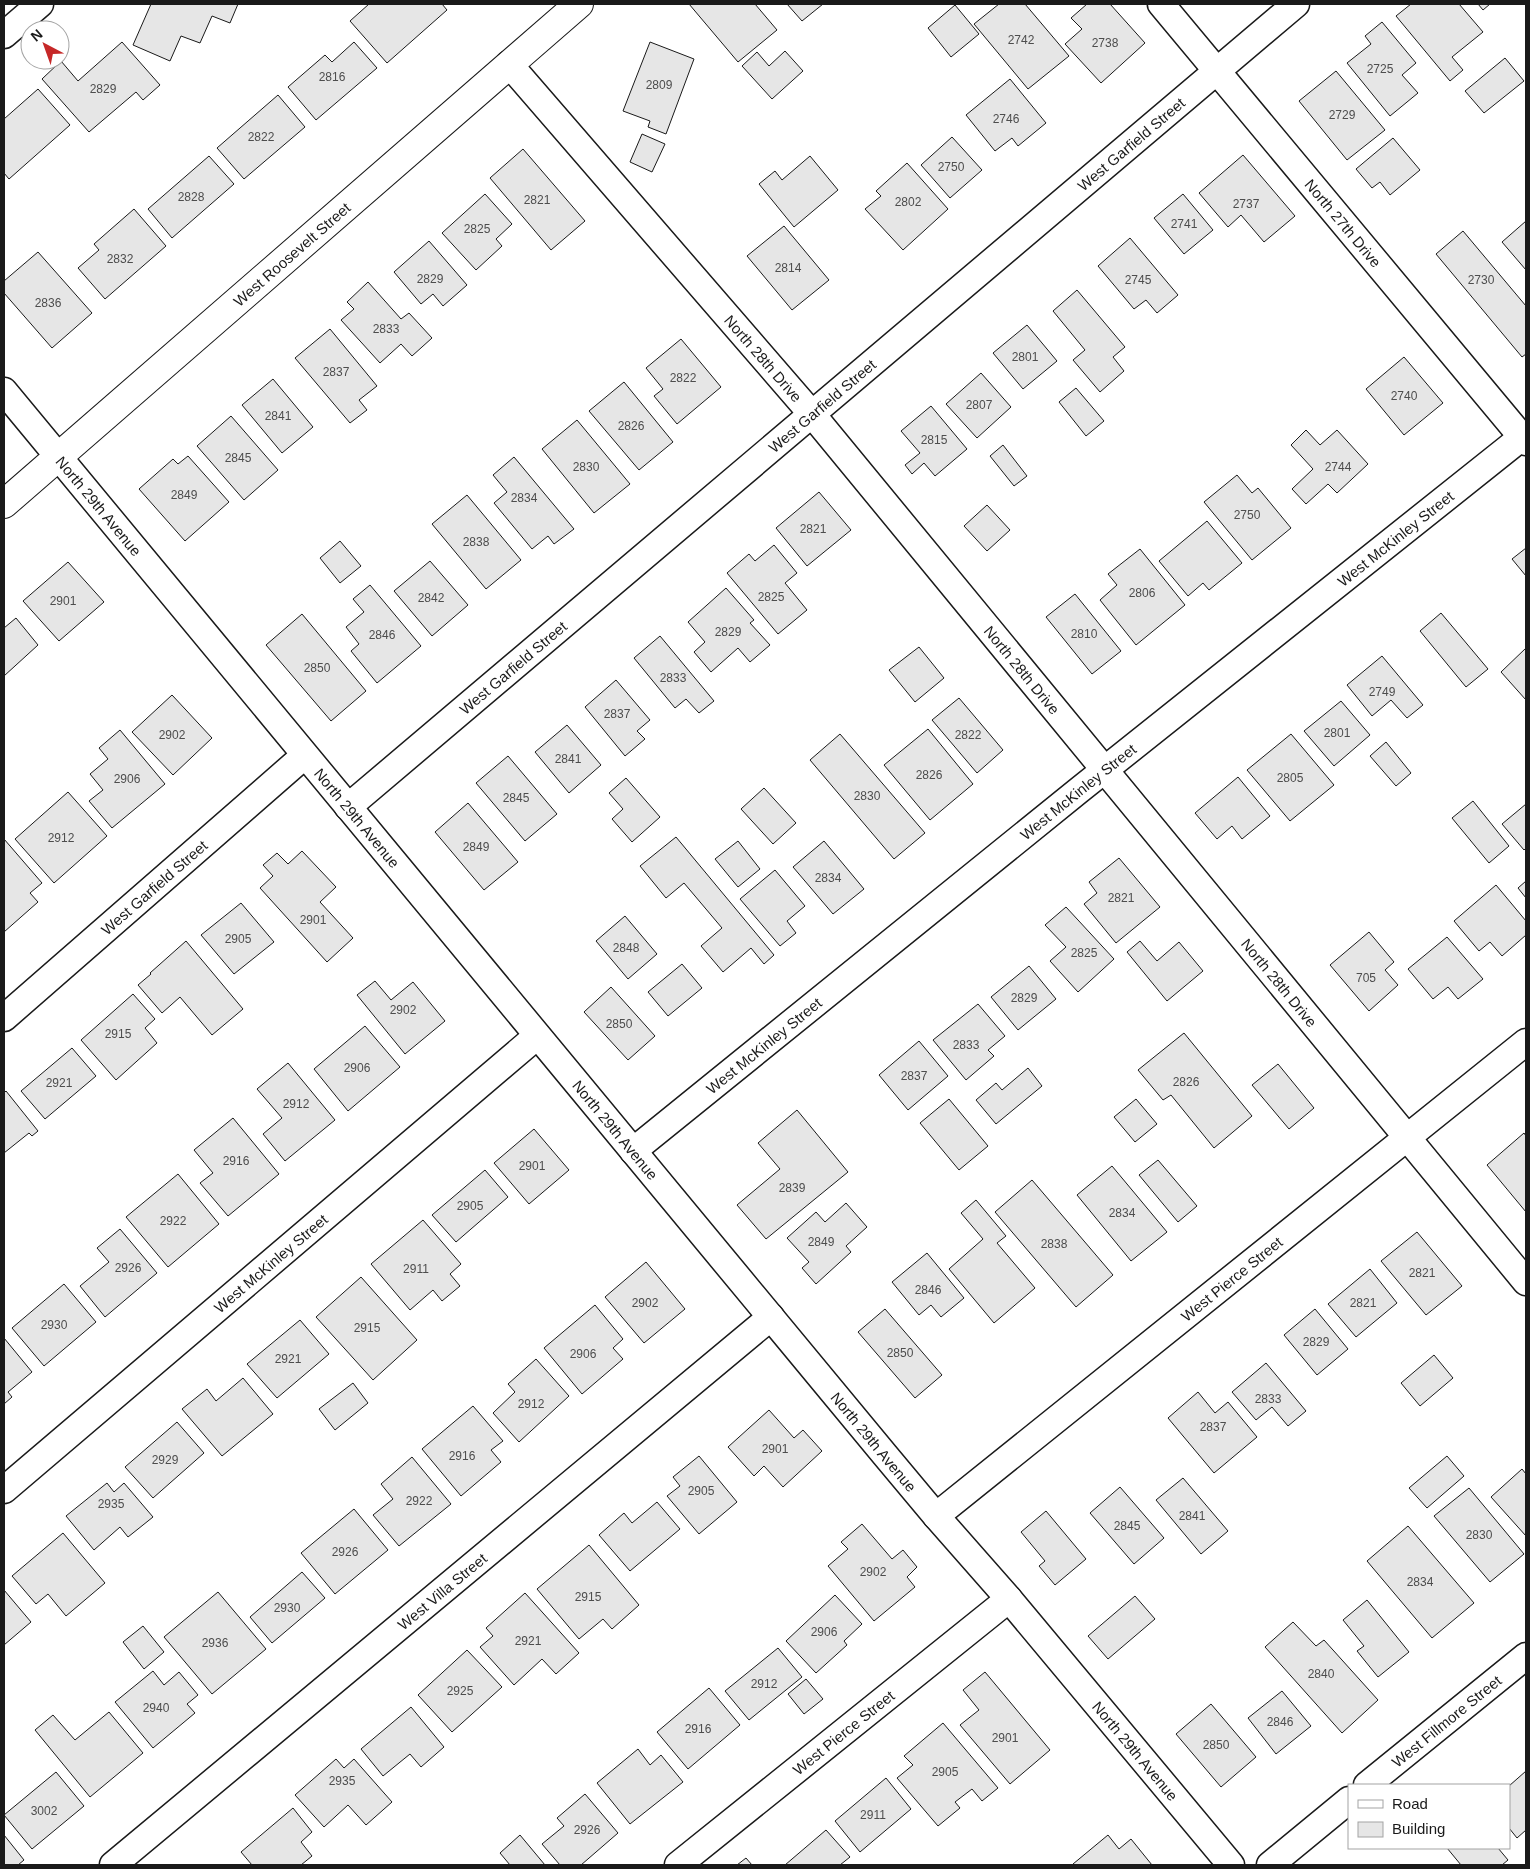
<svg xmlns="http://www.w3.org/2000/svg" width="1530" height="1869" font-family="Helvetica,sans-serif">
	<rect width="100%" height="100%" fill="#fff"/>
	<path fill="#e6e6e6" stroke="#1a1a1a" d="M151 4H238L230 23 212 16 200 43 181 36 170 61 133 45Z
		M369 4H442L447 10 387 63 350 21Z
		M689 4H755L777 30 738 62Z
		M787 4H823L802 21Z
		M999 4H1025L1069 56 1028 89 974 24Z
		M1087 4H1110L1145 43 1101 83 1065 44 1082 29 1071 18Z
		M1411 4H1459L1483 32 1452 57 1463 70 1450 81 1396 16Z
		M1478 4H1490L1483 10Z
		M955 5 979 34 951 57 928 28Z
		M1382 22 1416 63 1402 75 1418 93 1390 116 1347 63 1371 44 1365 36Z
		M122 42 160 85 143 100 136 92 89 132 42 79 61 61 78 81Z
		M354 42 377 68 316 120 288 87 325 55 332 62Z
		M650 42 694 59 666 134 648 127 650 121 623 111Z
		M785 51 803 71 772 99 742 66 757 52 769 66Z
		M1505 58 1524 81 1484 113 1465 91Z
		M1336 71 1385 130 1347 160 1299 101Z
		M1010 79 1046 123 1018 146 1012 138 995 151 966 115Z
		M38 89 70 125 9 179 4 173V119Z
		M278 95 305 127 244 179 217 148Z
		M642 134 665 144 652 172 630 162Z
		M952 137 982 170 950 198 921 165Z
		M1393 138 1420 170 1390 195 1380 182 1372 188 1356 169Z
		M523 149 585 221 551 250 490 178Z
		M1243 155 1295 216 1264 242 1241 215 1228 227 1199 193Z
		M209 156 234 184 172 238 148 209Z
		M810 156 838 190 794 227 759 184 775 171 782 180Z
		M907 163 948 209 903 250 865 209 881 196 876 191Z
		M485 194 512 224 496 239 502 246 476 270 442 233Z
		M1183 194 1213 230 1184 254 1154 218Z
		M134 209 166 246 105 299 78 268 99 250 94 244Z
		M1526 221V270L1502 242Z
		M784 226 829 280 792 310 747 256Z
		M1463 231 1526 306V354L1522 357 1436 254Z
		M1130 238 1178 295 1157 313 1146 300 1134 309 1098 266Z
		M429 241 467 285 443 306 433 294 421 304 394 272Z
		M38 252 92 313 52 348 4 293V281Z
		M368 282 401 319 409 313 432 338 412 356 401 344 380 363 341 320 354 309 347 302Z
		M1077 290 1125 347 1113 357 1124 371 1100 392 1073 360 1085 350 1053 311Z
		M1027 325 1057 361 1023 389 993 353Z
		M330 329 377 386 359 400 367 410 350 423 295 358Z
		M681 339 721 387 677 424 654 396 663 389 646 368Z
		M1404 357 1443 403 1404 435 1366 389Z
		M981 373 1011 407 977 438 946 404Z
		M273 379 313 427 282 453 242 405Z
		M624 382 673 442 639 470 589 411Z
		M1076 388 1104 421 1086 436 1059 402Z
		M931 406 967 449 935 476 924 463 912 474 905 465 920 453 901 431Z
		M231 416 278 470 244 500 197 446Z
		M577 420 630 484 594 513 542 449Z
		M1306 430 1320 445 1337 430 1368 464 1337 493 1328 484 1306 504 1292 489 1313 469 1291 445Z
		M1003 445 1027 476 1014 486 990 456Z
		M188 456 229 502 185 541 139 489 173 459 178 464Z
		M514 457 574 529 554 544 548 536 532 549 494 503 507 492 493 475Z
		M1237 475 1252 493 1258 488 1291 528 1252 560 1204 502Z
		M819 492 851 530 807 566 776 528Z
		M467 495 521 560 486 589 432 524Z
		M987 505 1010 530 987 551 964 526Z
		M1207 521 1242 563 1209 590 1203 583 1188 596 1159 561Z
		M340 541 361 566 340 583 320 558Z
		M774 545 797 573 785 583 807 610 778 634 727 573 749 554 755 561Z
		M1526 548V576L1512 559Z
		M1140 549 1185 605 1136 645 1100 600 1117 585 1108 574Z
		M430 561 468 605 432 636 394 591Z
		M68 562 104 602 59 641 23 601Z
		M370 585 421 646 377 683 351 651 359 644 346 627 364 612 353 599Z
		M726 588 754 620 750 623 770 645 750 662 738 648 711 672 694 652 705 642 688 622Z
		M1075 594 1121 651 1092 674 1046 617Z
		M1441 613 1488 669 1466 687 1420 631Z
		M302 614 366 691 331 721 266 645Z
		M16 618 38 645 4 676V628Z
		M660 636 714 701 699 713 686 699 675 708 634 658Z
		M919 647 944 678 915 702 889 670Z
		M1526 648V700L1501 672Z
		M1382 656 1423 705 1407 718 1391 700 1372 716 1347 685Z
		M616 680 650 720 637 731 645 739 625 756 585 707Z
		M172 695 212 738 173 775 132 732Z
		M959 698 1003 750 977 773 932 720Z
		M1341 701 1370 735 1334 766 1304 731Z
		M567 725 601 765 569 793 535 752Z
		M928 729 973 784 930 820 884 765Z
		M120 730 165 784 112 828 89 801 103 790 90 774 108 759 99 748Z
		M840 734 925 833 894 859 810 760Z
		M1291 734 1334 785 1290 821 1247 770Z
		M1386 742 1411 773 1396 786 1370 756Z
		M508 756 557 814 525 841 476 783Z
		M1238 777 1270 816 1242 839 1232 826 1217 839 1195 813Z
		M626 778 660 817 632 842 612 819 623 809 609 793Z
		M764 788 796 823 773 844 741 809Z
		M68 792 107 836 54 883 15 839Z
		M1473 801 1509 846 1489 863 1452 818Z
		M468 803 518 862 484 890 435 832Z
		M1526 804V848L1524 850 1502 824Z
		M676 837 774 955 764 964 751 948 723 972 701 946 722 928 684 883 666 898 640 866Z
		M4 839 42 883 30 893 38 902 4 932Z
		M738 841 760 869 738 887 715 859Z
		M824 841 864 889 833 914 793 867Z
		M302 851 336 887 320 902 353 938 327 962 260 888 273 876 263 865 277 853 288 864Z
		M1119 858 1160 907 1116 943 1084 904 1097 893 1089 882Z
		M775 870 805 906 787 921 796 933 780 946 740 899Z
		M1526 881V898L1518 888Z
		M1496 885 1526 921V935L1502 956 1490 942 1479 951 1454 921Z
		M241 903 274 942 234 974 201 935Z
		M1066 907 1114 959 1078 992 1050 961 1066 947 1045 925Z
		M625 916 657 954 628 979 596 941Z
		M1369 932 1394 962 1385 970 1398 985 1369 1011 1330 965Z
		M1447 937 1483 979 1458 999 1448 987 1433 999 1408 969Z
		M186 941 243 1009 212 1035 180 997 162 1013 138 985 151 974 150 973Z
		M1140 941 1157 961 1179 942 1203 971 1167 1001 1127 952Z
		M682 964 702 988 668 1016 648 992Z
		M1029 966 1056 999 1018 1030 991 997Z
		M375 981 391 1000 413 982 445 1021 405 1054 357 995Z
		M611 987 655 1036 628 1060 584 1012Z
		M133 994 155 1019 145 1028 157 1043 116 1080 81 1040Z
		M978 1004 1005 1036 988 1050 994 1056 966 1080 933 1040Z
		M365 1026 400 1067 348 1111 314 1069Z
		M1184 1033 1252 1116 1214 1148 1171 1095 1163 1100 1138 1070Z
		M919 1041 948 1076 908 1110 879 1075Z
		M72 1048 96 1076 45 1119 21 1091Z
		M288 1063 335 1120 285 1161 263 1134 282 1118 257 1089Z
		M1278 1064 1314 1108 1289 1129 1252 1085Z
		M1028 1068 1042 1086 996 1124 976 1100 996 1083 1002 1090Z
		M6 1091 38 1131 32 1136 29 1133 4 1153V1093Z
		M949 1099 988 1146 959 1170 920 1123Z
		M1136 1099 1157 1124 1135 1142 1114 1117Z
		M797 1110 848 1172 766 1239 737 1205 780 1169 758 1143Z
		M233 1118 279 1174 228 1216 200 1183 213 1173 194 1150Z
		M534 1129 569 1170 529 1204 494 1163Z
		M1524 1133 1526 1136V1212L1487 1165Z
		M1158 1160 1197 1206 1178 1222 1139 1175Z
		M1112 1166 1167 1232 1131 1261 1077 1195Z
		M485 1170 508 1197 456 1242 432 1215Z
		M178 1174 219 1224 168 1267 126 1217Z
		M1032 1180 1113 1275 1076 1307 995 1212Z
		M976 1200 1006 1236 997 1243 1035 1288 994 1323 949 1269 983 1239 961 1213Z
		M846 1203 867 1227 846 1246 851 1252 816 1284 802 1268 809 1262 787 1238 816 1212 825 1222Z
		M423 1220 461 1264 450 1274 460 1286 442 1301 433 1290 410 1310 371 1264Z
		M120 1229 157 1273 105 1317 80 1286 109 1262 97 1248Z
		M1417 1232 1462 1286 1426 1315 1381 1261Z
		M927 1253 964 1298 941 1317 931 1305 919 1315 892 1282Z
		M646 1262 685 1309 644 1343 605 1297Z
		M1370 1269 1397 1303 1356 1337 1328 1304Z
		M361 1277 417 1340 373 1380 316 1317Z
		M64 1284 96 1322 44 1366 12 1328Z
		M595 1305 623 1339 613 1348 623 1359 582 1394 544 1348Z
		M885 1309 942 1375 915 1398 858 1332Z
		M1315 1309 1348 1349 1317 1375 1284 1335Z
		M300 1320 329 1354 277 1398 247 1364Z
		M4 1338 32 1372 8 1392 12 1397 4 1404Z
		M1434 1355 1453 1378 1420 1406 1401 1383Z
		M536 1359 569 1396 519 1442 493 1413 515 1392 508 1384Z
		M1266 1363 1306 1411 1288 1426 1272 1407 1256 1420 1232 1392Z
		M243 1378 273 1414 222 1456 182 1409 207 1389 216 1401Z
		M353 1383 368 1403 335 1430 319 1409Z
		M1198 1392 1215 1413 1228 1402 1257 1437 1214 1473 1168 1418Z
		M473 1406 503 1441 491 1450 501 1462 461 1496 422 1449Z
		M769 1410 794 1438 803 1430 822 1451 783 1487 764 1466 754 1476 728 1447Z
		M177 1422 204 1453 153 1498 125 1467Z
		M699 1456 737 1502 699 1534 667 1496 680 1486 673 1477Z
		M1447 1456 1464 1476 1427 1508 1409 1488Z
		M412 1457 451 1504 399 1546 373 1515 393 1499 381 1484Z
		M1522 1469 1526 1474V1536L1491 1497Z
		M1183 1478 1228 1531 1201 1554 1156 1500Z
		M107 1483 114 1492 124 1483 153 1517 128 1537 120 1527 94 1550 66 1516Z
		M1120 1487 1164 1538 1134 1564 1090 1513Z
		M1469 1488 1524 1554 1490 1582 1434 1516Z
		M657 1502 680 1529 630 1571 599 1535 624 1513 632 1523Z
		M354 1509 388 1550 335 1594 301 1553Z
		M1046 1511 1086 1559 1055 1585 1039 1566 1045 1561 1021 1532Z
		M862 1524 892 1559 903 1550 917 1567 907 1577 915 1587 874 1621 828 1566 848 1549 841 1542Z
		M1408 1526 1474 1603 1432 1638 1367 1561Z
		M63 1533 105 1583 66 1616 48 1594 36 1604 12 1576Z
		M589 1545 639 1605 612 1629 603 1619 579 1639 537 1589Z
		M302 1572 325 1598 272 1643 250 1617Z
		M4 1590 31 1622 4 1645Z
		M218 1592 266 1649 212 1694 164 1637Z
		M525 1593 579 1653 556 1674 542 1659 514 1685 480 1647 493 1636 486 1628Z
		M835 1595 862 1624 844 1641 847 1645 816 1673 786 1641Z
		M1135 1596 1155 1619 1108 1659 1088 1636Z
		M1367 1600 1409 1652 1378 1677 1357 1651 1364 1646 1343 1620Z
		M1293 1622 1316 1646 1324 1640 1378 1700 1342 1733 1265 1647Z
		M143 1626 164 1652 144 1669 123 1642Z
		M778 1648 802 1677 749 1720 725 1691Z
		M467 1650 502 1687 452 1732 418 1695Z
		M153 1671 164 1685 179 1672 198 1695 187 1704 195 1713 153 1748 115 1702Z
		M985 1672 1050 1750 1010 1784 960 1725 979 1710 963 1690Z
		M806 1679 823 1699 804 1714 788 1694Z
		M709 1688 740 1725 688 1769 657 1732Z
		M1282 1691 1311 1726 1276 1754 1248 1718Z
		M1211 1704 1256 1757 1221 1787 1176 1734Z
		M411 1707 444 1747 421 1767 410 1754 383 1776 361 1749Z
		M109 1712 143 1753 90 1797 35 1730 53 1715 75 1740Z
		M943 1723 998 1788 982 1801 972 1789 955 1802 960 1808 938 1826 897 1778 913 1765 904 1756Z
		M638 1749 650 1765 661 1755 683 1782 630 1824 597 1783Z
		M336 1759 344 1768 354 1759 392 1802 366 1825 348 1805 324 1827 295 1795Z
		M1526 1771V1830L1517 1838 1509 1828V1786Z
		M56 1772 84 1806 32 1849 4 1815Z
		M886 1778 911 1809 860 1852 835 1821Z
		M585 1794 618 1833 581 1865H560L542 1844 564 1826 557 1818Z
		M293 1808 312 1832 301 1842 312 1856 301 1865H252L241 1852Z
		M826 1830 850 1857 840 1865H785Z
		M4 1835 24 1860 18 1865H4Z
		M520 1835 545 1865H510L500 1853Z
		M1108 1835 1119 1849 1131 1839 1152 1865H1074L1073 1864Z
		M1447 1848H1498L1508 1860 1502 1865H1461Z
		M746 1858 752 1865H737Z"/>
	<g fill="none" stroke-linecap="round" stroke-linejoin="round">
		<defs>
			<g id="street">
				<path id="s1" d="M1161 4 1526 442"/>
				<path d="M4 35 40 4"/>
				<path id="s2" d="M509 64 811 413 1526 1282"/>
				<path id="s3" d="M4 391 885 1455 936 1516 1009 1599 1231 1865"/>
				<path id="s4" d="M348 807 1296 4"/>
				<path id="s5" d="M4 1018 304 756"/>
				<path id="s6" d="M633 1151 1078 791 1526 434"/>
				<path id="s7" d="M4 1490 537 1036"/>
				<path id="s8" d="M936 1516 1526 1042"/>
				<path id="s9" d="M1367 1785 1526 1656"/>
				<path id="s10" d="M113 1865 771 1317"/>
				<path id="s11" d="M678 1865 1009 1599"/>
				<path d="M1270 1865 1349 1800"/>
			</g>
			<g id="secondary">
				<path id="s12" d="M4 504 579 4"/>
			</g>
		</defs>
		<use href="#street" stroke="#1a1a1a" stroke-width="29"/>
		<use href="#secondary" stroke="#1a1a1a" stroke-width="30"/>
		<use href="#street" stroke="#fff" stroke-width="26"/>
		<use href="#secondary" stroke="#fff" stroke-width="28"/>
	</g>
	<g text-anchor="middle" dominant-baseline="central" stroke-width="4" stroke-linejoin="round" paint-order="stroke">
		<g font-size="12" fill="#4d4d4d">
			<text x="1021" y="40">2742</text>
			<text x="1105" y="43">2738</text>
			<text x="1380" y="69">2725</text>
			<text x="332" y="77">2816</text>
			<text x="659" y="85">2809</text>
			<text x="103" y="89">2829</text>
			<text x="1342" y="115">2729</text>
			<text x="1006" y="119">2746</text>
			<text x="261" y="137">2822</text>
			<text x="951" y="167">2750</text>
			<text x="191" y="197">2828</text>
			<text x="537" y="200">2821</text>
			<text x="908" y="202">2802</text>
			<text x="1246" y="204">2737</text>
			<text x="1184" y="224">2741</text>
			<text x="477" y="229">2825</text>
			<text x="120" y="259">2832</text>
			<text x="788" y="268">2814</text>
			<text x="430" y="279">2829</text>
			<text x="1138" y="280">2745</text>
			<text x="1481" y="280">2730</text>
			<text x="48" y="303">2836</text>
			<text x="386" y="329">2833</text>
			<text x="1025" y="357">2801</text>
			<text x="336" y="372">2837</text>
			<text x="683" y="378">2822</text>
			<text x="1404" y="396">2740</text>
			<text x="979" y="405">2807</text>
			<text x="278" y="416">2841</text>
			<text x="631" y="426">2826</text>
			<text x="934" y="440">2815</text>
			<text x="238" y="458">2845</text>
			<text x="586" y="467">2830</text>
			<text x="1338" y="467">2744</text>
			<text x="184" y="495">2849</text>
			<text x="524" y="498">2834</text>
			<text x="1247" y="515">2750</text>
			<text x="813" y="529">2821</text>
			<text x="476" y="542">2838</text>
			<text x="1142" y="593">2806</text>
			<text x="771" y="597">2825</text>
			<text x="431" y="598">2842</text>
			<text x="63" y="601">2901</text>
			<text x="728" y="632">2829</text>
			<text x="1084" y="634">2810</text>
			<text x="382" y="635">2846</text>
			<text x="317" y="668">2850</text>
			<text x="673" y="678">2833</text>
			<text x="1382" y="692">2749</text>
			<text x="617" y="714">2837</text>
			<text x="1337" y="733">2801</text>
			<text x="172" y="735">2902</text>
			<text x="968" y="735">2822</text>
			<text x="568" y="759">2841</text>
			<text x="929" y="775">2826</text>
			<text x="1290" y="778">2805</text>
			<text x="127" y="779">2906</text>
			<text x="867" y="796">2830</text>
			<text x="516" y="798">2845</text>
			<text x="61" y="838">2912</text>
			<text x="476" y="847">2849</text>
			<text x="828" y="878">2834</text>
			<text x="1121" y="898">2821</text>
			<text x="313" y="920">2901</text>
			<text x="238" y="939">2905</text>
			<text x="626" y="948">2848</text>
			<text x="1084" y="953">2825</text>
			<text x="1366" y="978">705</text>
			<text x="1024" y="998">2829</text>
			<text x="403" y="1010">2902</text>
			<text x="619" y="1024">2850</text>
			<text x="118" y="1034">2915</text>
			<text x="966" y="1045">2833</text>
			<text x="357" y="1068">2906</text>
			<text x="914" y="1076">2837</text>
			<text x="1186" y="1082">2826</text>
			<text x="59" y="1083">2921</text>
			<text x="296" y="1104">2912</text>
			<text x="236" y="1161">2916</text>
			<text x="532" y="1166">2901</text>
			<text x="792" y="1188">2839</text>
			<text x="470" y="1206">2905</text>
			<text x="1122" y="1213">2834</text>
			<text x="173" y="1221">2922</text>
			<text x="821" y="1242">2849</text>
			<text x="1054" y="1244">2838</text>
			<text x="128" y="1268">2926</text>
			<text x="416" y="1269">2911</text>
			<text x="1422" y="1273">2821</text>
			<text x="928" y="1290">2846</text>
			<text x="645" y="1303">2902</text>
			<text x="1363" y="1303">2821</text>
			<text x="54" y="1325">2930</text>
			<text x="367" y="1328">2915</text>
			<text x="1316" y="1342">2829</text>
			<text x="900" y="1353">2850</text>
			<text x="583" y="1354">2906</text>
			<text x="288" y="1359">2921</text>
			<text x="1268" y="1399">2833</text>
			<text x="531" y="1404">2912</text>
			<text x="1213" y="1427">2837</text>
			<text x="775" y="1449">2901</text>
			<text x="462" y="1456">2916</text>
			<text x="165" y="1460">2929</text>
			<text x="701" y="1491">2905</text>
			<text x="419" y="1501">2922</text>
			<text x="111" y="1504">2935</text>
			<text x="1192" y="1516">2841</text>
			<text x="1127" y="1526">2845</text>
			<text x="1479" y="1535">2830</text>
			<text x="345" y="1552">2926</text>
			<text x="873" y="1572">2902</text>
			<text x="1420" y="1582">2834</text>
			<text x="588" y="1597">2915</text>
			<text x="287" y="1608">2930</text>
			<text x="824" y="1632">2906</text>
			<text x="528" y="1641">2921</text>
			<text x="215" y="1643">2936</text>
			<text x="1321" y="1674">2840</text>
			<text x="764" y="1684">2912</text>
			<text x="460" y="1691">2925</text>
			<text x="156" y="1708">2940</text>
			<text x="1280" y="1722">2846</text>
			<text x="698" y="1729">2916</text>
			<text x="1005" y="1738">2901</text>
			<text x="1216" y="1745">2850</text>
			<text x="945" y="1772">2905</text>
			<text x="342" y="1781">2935</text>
			<text x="44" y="1811">3002</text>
			<text x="873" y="1815">2911</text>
			<text x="587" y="1830">2926</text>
		</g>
		<g font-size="15" fill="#1a1a1a" stroke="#fff">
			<text stroke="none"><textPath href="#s4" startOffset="1026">West Garfield Street</textPath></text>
			<text stroke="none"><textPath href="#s1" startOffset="285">North 27th Drive</textPath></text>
			<text stroke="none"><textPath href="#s12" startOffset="381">West Roosevelt Street</textPath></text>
			<text stroke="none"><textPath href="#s2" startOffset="389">North 28th Drive</textPath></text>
			<text stroke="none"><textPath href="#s4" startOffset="621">West Garfield Street</textPath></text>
			<text stroke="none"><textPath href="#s3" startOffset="149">North 29th Avenue</textPath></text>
			<text stroke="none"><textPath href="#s6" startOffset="978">West McKinley Street</textPath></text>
			<text stroke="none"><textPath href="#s4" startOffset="216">West Garfield Street</textPath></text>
			<text stroke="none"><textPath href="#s2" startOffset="794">North 28th Drive</textPath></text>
			<text stroke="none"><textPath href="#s6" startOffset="572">West McKinley Street</textPath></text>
			<text stroke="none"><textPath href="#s3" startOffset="554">North 29th Avenue</textPath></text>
			<text stroke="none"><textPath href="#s5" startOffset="199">West Garfield Street</textPath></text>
			<text stroke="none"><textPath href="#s2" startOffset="1199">North 28th Drive</textPath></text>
			<text stroke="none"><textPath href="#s6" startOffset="168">West McKinley Street</textPath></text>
			<text stroke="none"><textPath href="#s3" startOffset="959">North 29th Avenue</textPath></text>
			<text stroke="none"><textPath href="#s7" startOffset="350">West McKinley Street</textPath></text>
			<text stroke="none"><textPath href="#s8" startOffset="379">West Pierce Street</textPath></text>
			<text stroke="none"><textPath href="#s3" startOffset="1364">North 29th Avenue</textPath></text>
			<text stroke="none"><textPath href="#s10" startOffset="428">West Villa Street</textPath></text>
			<text stroke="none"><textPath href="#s9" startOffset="102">West Fillmore Street</textPath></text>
			<text stroke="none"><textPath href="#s11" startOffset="212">West Pierce Street</textPath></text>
			<text stroke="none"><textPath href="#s3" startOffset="1769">North 29th Avenue</textPath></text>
		</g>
	</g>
	<rect width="1530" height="1869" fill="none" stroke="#1a1a1a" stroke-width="10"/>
	<rect x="1348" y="1784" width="162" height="65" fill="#ffffff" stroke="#a3a3a3"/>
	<rect x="1358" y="1800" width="25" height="8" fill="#ffffff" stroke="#a3a3a3"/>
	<text x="1392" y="1809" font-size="15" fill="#1a1a1a">Road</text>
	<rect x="1358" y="1822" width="25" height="15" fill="#e6e6e6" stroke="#a3a3a3"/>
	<text x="1392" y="1834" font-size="15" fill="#1a1a1a">Building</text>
	<g transform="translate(45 45) rotate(319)"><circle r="24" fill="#ffffff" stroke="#a3a3a3"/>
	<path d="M0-4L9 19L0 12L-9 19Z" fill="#c62828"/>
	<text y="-8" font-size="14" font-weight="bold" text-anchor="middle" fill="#1a1a1a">N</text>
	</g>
</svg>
